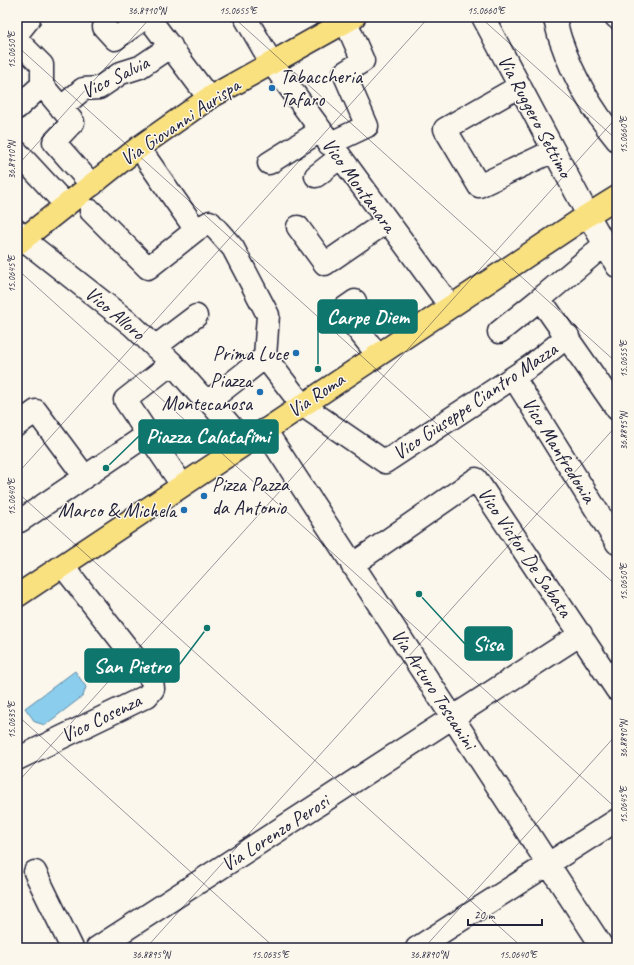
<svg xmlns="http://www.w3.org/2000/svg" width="634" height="965" font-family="Caveat,sans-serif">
	<rect width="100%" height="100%" fill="#fbf7ec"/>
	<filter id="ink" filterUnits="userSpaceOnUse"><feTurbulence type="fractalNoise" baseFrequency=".025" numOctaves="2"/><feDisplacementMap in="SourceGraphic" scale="8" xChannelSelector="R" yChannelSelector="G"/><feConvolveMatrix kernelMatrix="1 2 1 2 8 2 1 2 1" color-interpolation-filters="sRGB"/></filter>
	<g filter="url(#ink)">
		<path fill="#8bcdec" stroke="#6189a5" d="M75 671 86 687 83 696 45 725 35 722 25 708Z"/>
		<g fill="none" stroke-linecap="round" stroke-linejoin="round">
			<defs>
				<path id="minor" d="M148 17 209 98
					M245 17 271 62 450 306
					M483 17 588 215 617 266
					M554 17C557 25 558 33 561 41 573 76 593 111 617 140
					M616 17 617 18
					M104 27 115 39 146 17
					M17 34 29 19 27 17
					M17 40 42 65V85L73 122 54 142 92 185
					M520 86 445 129 479 186 553 151
					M17 108 42 85
					M61 108 83 89 99 88 121 73 140 67 171 46
					M329 144 367 126 344 73 363 61 346 22
					M17 152 66 205
					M148 161 196 230 210 222 233 248 268 315 265 357
					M269 163 320 131
					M316 176 339 158
					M91 211 148 268 196 230
					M298 227 325 264 386 222
					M17 231 23 239 132 325 172 363 199 394 209 401 245 443
					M604 245 540 299 617 409
					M355 301 342 310 377 354
					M499 332 540 299
					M155 347 196 316
					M172 363 125 400 182 485
					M514 378 617 543
					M209 401 265 357 302 405 385 462 532 365 568 336
					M17 425 36 411 85 477
					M265 430 603 948
					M20 521 148 434
					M352 565 476 479 617 690
					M17 759 147 696 153 689 152 680 63 566
					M35 872 72 948
					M97 948 581 634
					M417 948 617 820"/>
				<path id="major" d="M17 244 138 148 209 98 354 17
					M17 596 588 215 617 197"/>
			</defs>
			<use href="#minor" stroke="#22223b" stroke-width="25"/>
			<use href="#major" stroke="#22223b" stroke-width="25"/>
			<use href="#minor" stroke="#fbf7ec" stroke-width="22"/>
			<use href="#major" stroke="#fae180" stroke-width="22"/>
		</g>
	</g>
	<path fill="none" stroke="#22223b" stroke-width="1" stroke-opacity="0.45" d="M233 17 617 363M480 17 617 140M17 46 617 586M17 166 151 17M17 269 617 809M17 474 429 17M17 492 523 948M17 715 275 948M17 783 617 117M17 939 28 948M146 948 617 425M424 948 617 734"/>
	<g fill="#1f6fb2" stroke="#fbf7ec" stroke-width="1.5">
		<circle cx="272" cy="88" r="4"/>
		<circle cx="296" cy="353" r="4"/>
		<circle cx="260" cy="392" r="4"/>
		<circle cx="204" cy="496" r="4"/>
		<circle cx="184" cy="510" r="4"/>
	</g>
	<g text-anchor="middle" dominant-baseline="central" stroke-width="3" stroke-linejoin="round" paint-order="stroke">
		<g font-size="20" fill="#22223b" stroke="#fbf7ec" text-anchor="end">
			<text x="280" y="76" text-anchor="start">Tabaccheria<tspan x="280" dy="23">Tafaro</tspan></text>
			<text x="288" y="353">Prima Luce</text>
			<text x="252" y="380">Piazza<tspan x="252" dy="23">Montecanosa</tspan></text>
			<text x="212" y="484" text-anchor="start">Pizza Pazza<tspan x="212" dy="23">da Antonio</tspan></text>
			<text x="176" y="510">Marco &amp; Michela</text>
		</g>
		<g font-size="20" fill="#22223b" stroke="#fbf7ec">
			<text transform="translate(115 77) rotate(-26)">Vico Salvia</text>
			<text transform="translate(535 116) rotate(62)">Via Ruggero Settimo</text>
			<text transform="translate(180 122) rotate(-34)">Via Giovanni Aurispa</text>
			<text transform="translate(359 185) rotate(54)">Vico Montanara</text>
			<text transform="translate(115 313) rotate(40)">Vico Alloro</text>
			<text transform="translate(316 395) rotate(-34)">Via Roma</text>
			<text transform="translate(475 401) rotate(-34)">Vico Giuseppe Ciantro Mazza</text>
			<text transform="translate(559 450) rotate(58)">Vico Manfredonia</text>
			<text transform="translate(525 552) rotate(56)">Vico Victor De Sabata</text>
			<text transform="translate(434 689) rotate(57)">Via Arturo Toscanini</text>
			<text transform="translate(101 718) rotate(-26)">Vico Cosenza</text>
			<text transform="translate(275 833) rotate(-33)">Via Lorenzo Perosi</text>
		</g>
	</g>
	<path fill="none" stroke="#0f766e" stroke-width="1.5" d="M318 369L318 317M106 468L139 436M419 594L465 644M207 628L179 665"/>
	<g fill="#0f766e" stroke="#fbf7ec" stroke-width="1.5">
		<circle cx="318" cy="369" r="4"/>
		<circle cx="106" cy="468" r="4"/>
		<circle cx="419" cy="594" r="4"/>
		<circle cx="207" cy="628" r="4"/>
	</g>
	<g fill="#0f766e" stroke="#0f766e" stroke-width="1.5">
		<rect x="318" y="300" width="99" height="33" rx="4"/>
		<rect x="139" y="420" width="139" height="33" rx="4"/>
		<rect x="465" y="627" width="47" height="33" rx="4"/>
		<rect x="85" y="649" width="94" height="33" rx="4"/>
	</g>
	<g font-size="21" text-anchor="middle" font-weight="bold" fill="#fff">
		<text x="368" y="324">Carpe Diem</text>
		<text x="208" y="443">Piazza Calatafimi</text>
		<text x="488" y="651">Sisa</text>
		<text x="132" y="673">San Pietro</text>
	</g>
	<rect width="634" height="965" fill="none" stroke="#fbf7ec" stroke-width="44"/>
	<path d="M468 919v6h74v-6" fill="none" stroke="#22223b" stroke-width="2"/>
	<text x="474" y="919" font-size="12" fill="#22223b" stroke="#fbf7ec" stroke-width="3" paint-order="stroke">20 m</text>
	<rect x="22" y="22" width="590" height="921" fill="none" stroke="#22223b" stroke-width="1.5"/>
	<g font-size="10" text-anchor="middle" fill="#22223b">
		<text x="147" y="14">36.8910°N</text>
		<text x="238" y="14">15.0655°E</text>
		<text x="486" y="14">15.0660°E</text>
		<text transform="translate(11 50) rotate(-90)" y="4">15.0650°E</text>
		<text transform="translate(623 135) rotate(-90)" y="4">15.0660°E</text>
		<text transform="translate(11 160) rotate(-90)" y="4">36.8910°N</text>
		<text transform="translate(11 274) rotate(-90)" y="4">15.0645°E</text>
		<text transform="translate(623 359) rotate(-90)" y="4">15.0655°E</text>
		<text transform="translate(623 431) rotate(-90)" y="4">36.8895°N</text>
		<text transform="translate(11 497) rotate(-90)" y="4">15.0640°E</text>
		<text transform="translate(623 582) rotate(-90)" y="4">15.0650°E</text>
		<text transform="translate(11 720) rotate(-90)" y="4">15.0635°E</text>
		<text transform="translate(623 739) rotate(-90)" y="4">36.8890°N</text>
		<text transform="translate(623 805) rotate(-90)" y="4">15.0645°E</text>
		<text x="151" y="958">36.8895°N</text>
		<text x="270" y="958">15.0635°E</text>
		<text x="429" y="958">36.8890°N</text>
		<text x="518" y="958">15.0640°E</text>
	</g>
</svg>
